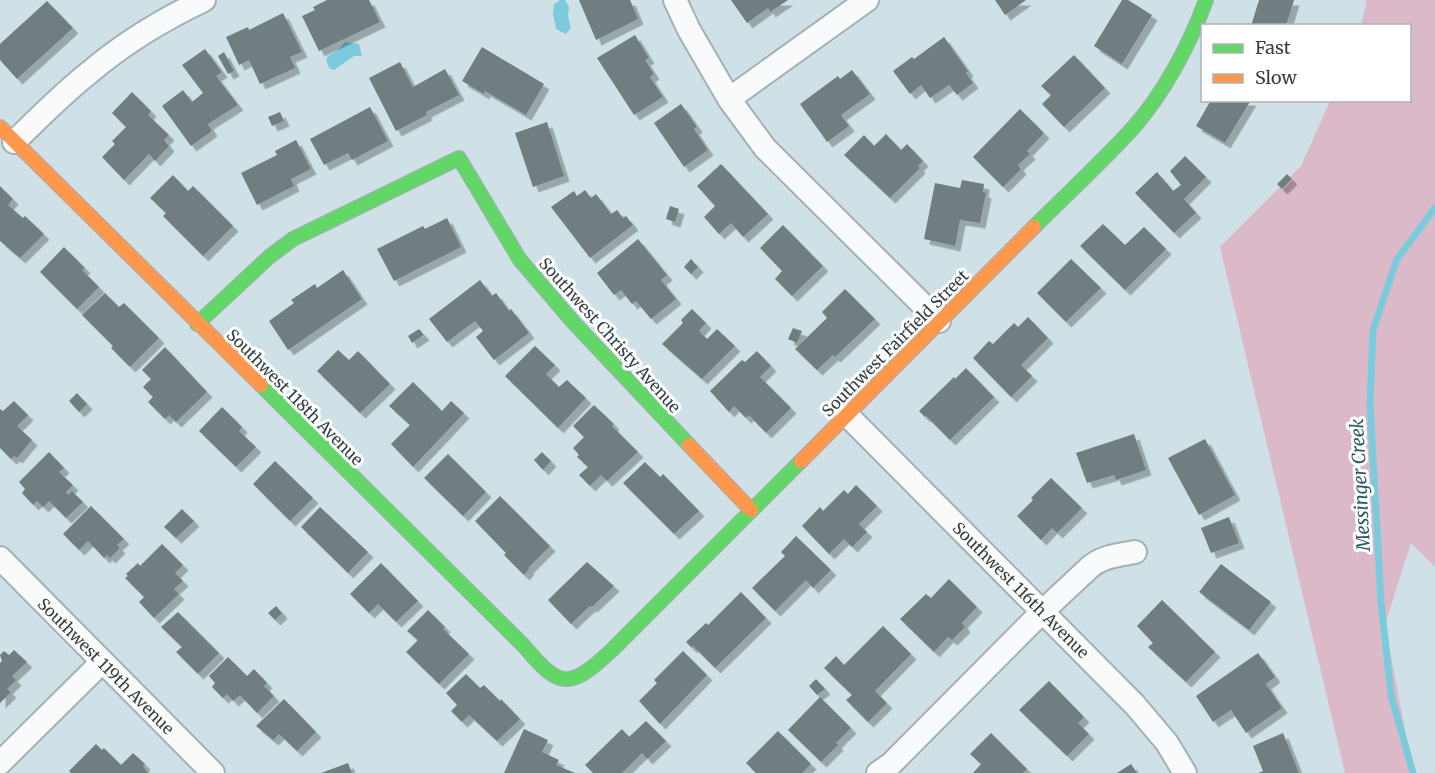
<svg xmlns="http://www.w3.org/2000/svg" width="1435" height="773" font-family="Merriweather,serif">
	<defs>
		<filter id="shadow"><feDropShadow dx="5.5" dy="5.5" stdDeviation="0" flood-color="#0004"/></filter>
	</defs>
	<rect width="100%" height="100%" fill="#cfe1e6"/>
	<path fill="#dbb9c9" d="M1364 0H1435V567L1411 543 1385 624 1413 773H1345L1220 247 1301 166 1330 101 1410 100V26L1361 25 1367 1Z"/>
	<path fill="#7bcbdd" d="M560 0H565L569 7 568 16 571 28 566 34 556 29 553 14 554 4Z
		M345 42 359 44 362 56H354L334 70 329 68 326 60 328 56 337 51Z"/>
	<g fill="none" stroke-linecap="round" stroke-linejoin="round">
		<path stroke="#7bcbdd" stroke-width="7" d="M1413 773 1391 695 1381 602 1370 403 1373 330 1397 259 1435 208"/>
	</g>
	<path fill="#6f7d81" filter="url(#shadow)" d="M327 0H369L380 22 319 51 302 16 315 10 313 7Z
		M579 0H630L638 19 596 40Z
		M731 0H788L770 12 768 8 747 23Z
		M995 0H1026L1005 15Z
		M1122 0H1128L1152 15 1122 64 1094 46Z
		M1259 0H1294L1286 26H1251Z
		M47 1 73 28 17 79 0 60V44Z
		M283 13 302 52 290 57 295 68 260 84 249 60 239 65 226 37 248 27 249 30Z
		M635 35 649 58 645 60 654 74 650 77 663 97 634 115 597 58Z
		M944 37 968 71 966 73 973 83 957 95 949 85 930 98 921 85 910 94 893 71 912 57 914 59Z
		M482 47 544 84 526 115 485 91 484 94 462 81Z
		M205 49 222 72 216 76 238 105 208 124 212 131 191 146 162 106 183 90 192 102 203 93 182 65Z
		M224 52 234 71 228 74 218 56Z
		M1074 55 1105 88 1064 127 1042 104 1051 95 1041 86Z
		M400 62 413 87 445 69 459 95 426 112 427 115 396 131 369 78Z
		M852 70 870 94 841 115 849 126 827 142 800 104 838 76 840 79Z
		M132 92 151 111 148 115 169 135 164 140 169 146 155 161 149 154 124 180 102 157 115 144 112 141 126 127 112 113Z
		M1211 100H1251L1225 143 1196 126Z
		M681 104 697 127 694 129 708 150 684 167 654 123Z
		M370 107 388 141 352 160 348 153 324 165 310 139Z
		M1020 109 1044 133 1027 151 1030 154 1018 165 1021 169 1003 187 973 157Z
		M280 112 284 121 272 126 268 117Z
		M547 122 564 176 533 187 515 133Z
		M886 134 901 150 907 144 923 161 918 166 920 168 890 198 844 155 864 135 874 146Z
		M296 140 311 169 291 179 294 186 257 205 241 173 277 155 275 151Z
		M1185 156 1206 177 1184 199 1196 213 1174 233 1135 193 1157 172 1173 191 1181 185 1170 171Z
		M721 164 768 214 743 237 731 223 719 234 704 217 715 206 697 186Z
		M1287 174 1292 179 1282 189 1277 184Z
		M173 175 188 191 193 186 233 226 203 256 163 216 166 213 150 198Z
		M962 180 984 184 983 192 986 193 980 223 960 220 955 246 924 239 935 183 960 188Z
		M0 186 13 199 8 205 23 218 25 216 44 234 20 258 0 241Z
		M585 190 591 198 596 194 611 214 617 210 623 218 626 216 633 225 590 258 551 207 574 191 577 196Z
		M670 206 679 209 675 222 666 219Z
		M447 218 461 247 394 281 377 249 423 226 425 229Z
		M1103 224 1125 245 1144 227 1166 249 1125 290 1080 246Z
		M783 225 823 266 792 296 775 279 782 271 760 248Z
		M638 239 667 275 661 280 676 299 651 319 636 301 632 304 621 290 614 295 597 273Z
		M64 247 85 268 82 270 99 287 77 309 40 272Z
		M691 259 698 267 691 274 684 267Z
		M1071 259 1101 288 1066 322 1037 293Z
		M343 270 362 299 288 350 269 321 294 303 291 300 315 284 317 288Z
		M480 280 492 296 496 293 509 311 511 309 529 333 494 360 476 337 483 331 475 321 447 342 429 319Z
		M845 289 875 319 835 357 833 355 817 370 795 349 827 318 822 312Z
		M105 293 119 307 124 303 159 338 130 367 111 348 113 346 82 315Z
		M692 309 706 323 699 331 707 339 717 329 735 346 702 379 662 344 683 323 681 320Z
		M1028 317 1048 338 1021 365 1032 376 1011 397 973 358 989 341 993 344 1014 323 1018 327Z
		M793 328 802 331 797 343 788 339Z
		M419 329 424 335 412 343 408 336Z
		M535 346 555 365 546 374 559 387 567 380 586 398 558 428 505 376Z
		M165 347 207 392 176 422 169 415 165 419 148 402 153 397 143 387 151 379 142 370Z
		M338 350 349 360 358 351 390 384 360 413 317 371Z
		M757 351 771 366 760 377 791 408 766 433 749 415 746 418 734 406 729 412 710 391 742 360 745 362Z
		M966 368 994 397 950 440 926 416 925 417 919 411 954 377 955 379Z
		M413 382 442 411 451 401 464 413 413 467 391 444 410 425 389 406Z
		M77 393 87 404 79 412 69 401Z
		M14 401 28 415 17 426 32 440 17 458 14 456 11 459 0 448V409L3 411Z
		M594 405 614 424 612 426 638 452 607 481 601 475 590 486 579 475 588 467 577 457 579 455 573 448 584 437 573 426Z
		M222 407 242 427 239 431 256 447 236 467 199 431Z
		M1134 434 1146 470 1116 480 1114 475 1087 483 1076 453Z
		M1205 439 1235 495 1199 515 1168 458Z
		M49 452 64 468 59 472 73 485 66 492 68 495 72 491 83 502 66 518 49 501 43 507 37 501 33 505 22 493 25 489 19 482Z
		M542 452 551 461 543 470 534 460Z
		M448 454 486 492 463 516 424 478Z
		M275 461 313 498 290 521 253 484Z
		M645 462 660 477 663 474 699 511 674 534 623 483Z
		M1051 478 1082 508 1057 533 1052 528 1041 540 1017 516 1033 500 1031 498Z
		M856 485 877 506 859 524 867 532 852 547 844 539 829 554 802 526 820 507 823 511 844 490 848 494Z
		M500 496 550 546 528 568 529 569 524 575 504 555 506 553 475 521Z
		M91 506 124 539 117 545 120 548 110 558 107 555 104 558 88 541 79 550 63 534Z
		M320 507 368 552 348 573 301 527Z
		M182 509 194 521 176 538 164 527Z
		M1229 517 1239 543 1211 553 1201 528Z
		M796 536 831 570 813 588 806 580 775 611 752 588 785 556 781 552Z
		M162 544 183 565 175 573 183 581 174 589 179 594 154 618 139 602 144 597 125 578 128 576 126 574 138 563 140 566Z
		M587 562 614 586 592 607 590 606 571 624 548 600Z
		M381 563 418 601 396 622 378 604 369 613 350 594Z
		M1221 564 1271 602 1249 630 1199 592Z
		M949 579 977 607 962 623 965 627 952 640 948 637 934 652 900 619 926 594 931 598Z
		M741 592 766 618 715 668 693 646 692 648 686 642 706 623 708 625Z
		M1162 600 1215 652 1186 682 1148 647 1153 643 1137 626Z
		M276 606 282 613 275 620 268 613Z
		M428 610 445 627 443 629 469 654 439 684 406 652 418 640 407 631Z
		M178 612 219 653 198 674 176 652 182 647 161 627Z
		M883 626 911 654 875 691 887 703 868 722 846 700 852 695 824 668 836 656 844 665Z
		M14 650 27 662 12 676 16 680 7 689 11 692 0 703V663L2 661 0 655 4 651 9 655Z
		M683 651 707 675 660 724 639 701 657 683 654 680Z
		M1258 653 1275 677 1266 684 1282 708 1246 733 1231 710 1213 722 1196 696Z
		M228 657 247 676 254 669 267 683 264 686 274 696 257 713 240 695 233 701 227 694 223 698 212 687 215 683 209 676Z
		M466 674 480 688 484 685 500 701 501 699 520 719 497 741 469 715 462 722 451 711 457 705 446 693Z
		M816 679 825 689 817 695 809 686Z
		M1049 681 1084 717 1078 723 1089 734 1067 756 1019 710Z
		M820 697 851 728 836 743 838 745 821 762 788 730Z
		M284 699 316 732 297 751 279 734 273 740 256 726Z
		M646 721 666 741 647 759 642 753 622 773H593L585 765 622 729 629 737Z
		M524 729 548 740 542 752 559 760 556 765 575 773H504Z
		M778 731 811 764 802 773H756L746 763Z
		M991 733 1027 769 1023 773H973L981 764 970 754Z
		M1283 733 1299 773H1258L1263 771 1253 746Z
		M96 744 102 750 104 748 121 765 133 753 145 764 143 766 148 773H71L69 771Z
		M348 763 352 773H321Z
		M1131 764 1137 773H1117Z"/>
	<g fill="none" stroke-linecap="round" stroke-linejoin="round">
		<defs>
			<path id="street" d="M675 0 689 30 729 99 765 148 939 321
				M729 99 867 0
				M14 142C39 118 63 93 90 72 124 43 164 19 204 0
				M847 415 1135 705 1167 743 1185 773
				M0 558 213 773
				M0 763 102 662
				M878 773 891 764 1043 611 1090 567C1103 556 1119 555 1135 552"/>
			<path id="fast" d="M1034 227C1067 194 1102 162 1133 128 1164 93 1190 44 1206 0
				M197 324 269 257 293 239 459 158 520 260 574 323 689 445
				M261 385 524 646C561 691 571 688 612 650L801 461"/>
			<path id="slow" d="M0 127 261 385
				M689 445 751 510
				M801 461 1034 227"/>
		</defs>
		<use href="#street" stroke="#a3b1b5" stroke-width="26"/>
		<use href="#fast" stroke="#a3b1b5" stroke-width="16"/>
		<use href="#slow" stroke="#a3b1b5" stroke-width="16"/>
		<use href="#street" stroke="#f8fafb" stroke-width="22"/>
		<use href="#fast" stroke="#63d668" stroke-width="14"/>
		<use href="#slow" stroke="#ff974d" stroke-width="14"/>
	</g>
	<g text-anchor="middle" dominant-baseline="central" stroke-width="6" stroke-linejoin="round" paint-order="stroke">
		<g font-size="16" fill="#323f43" stroke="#fff">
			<text transform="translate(610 335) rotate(48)">Southwest Christy Avenue</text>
			<text transform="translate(895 343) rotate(-45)">Southwest Fairfield Street</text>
			<text transform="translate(295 397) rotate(45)">Southwest 118th Avenue</text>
			<text transform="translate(1021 590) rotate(45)">Southwest 116th Avenue</text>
			<text transform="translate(106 666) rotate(45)">Southwest 119th Avenue</text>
		</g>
		<g font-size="18" font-style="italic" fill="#2a5762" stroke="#fff">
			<text transform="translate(1360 485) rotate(-93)">Messinger Creek</text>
		</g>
	</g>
	<rect x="1201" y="24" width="210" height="78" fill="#ffffff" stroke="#adb2b4" stroke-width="1.5"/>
	<rect x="1213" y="44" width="30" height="9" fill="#63d668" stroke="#adb2b4" stroke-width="1.5"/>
	<text x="1255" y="54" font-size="18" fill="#323f43">Fast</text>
	<rect x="1213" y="74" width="30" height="9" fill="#ff974d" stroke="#adb2b4" stroke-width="1.5"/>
	<text x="1255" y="84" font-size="18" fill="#323f43">Slow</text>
</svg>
